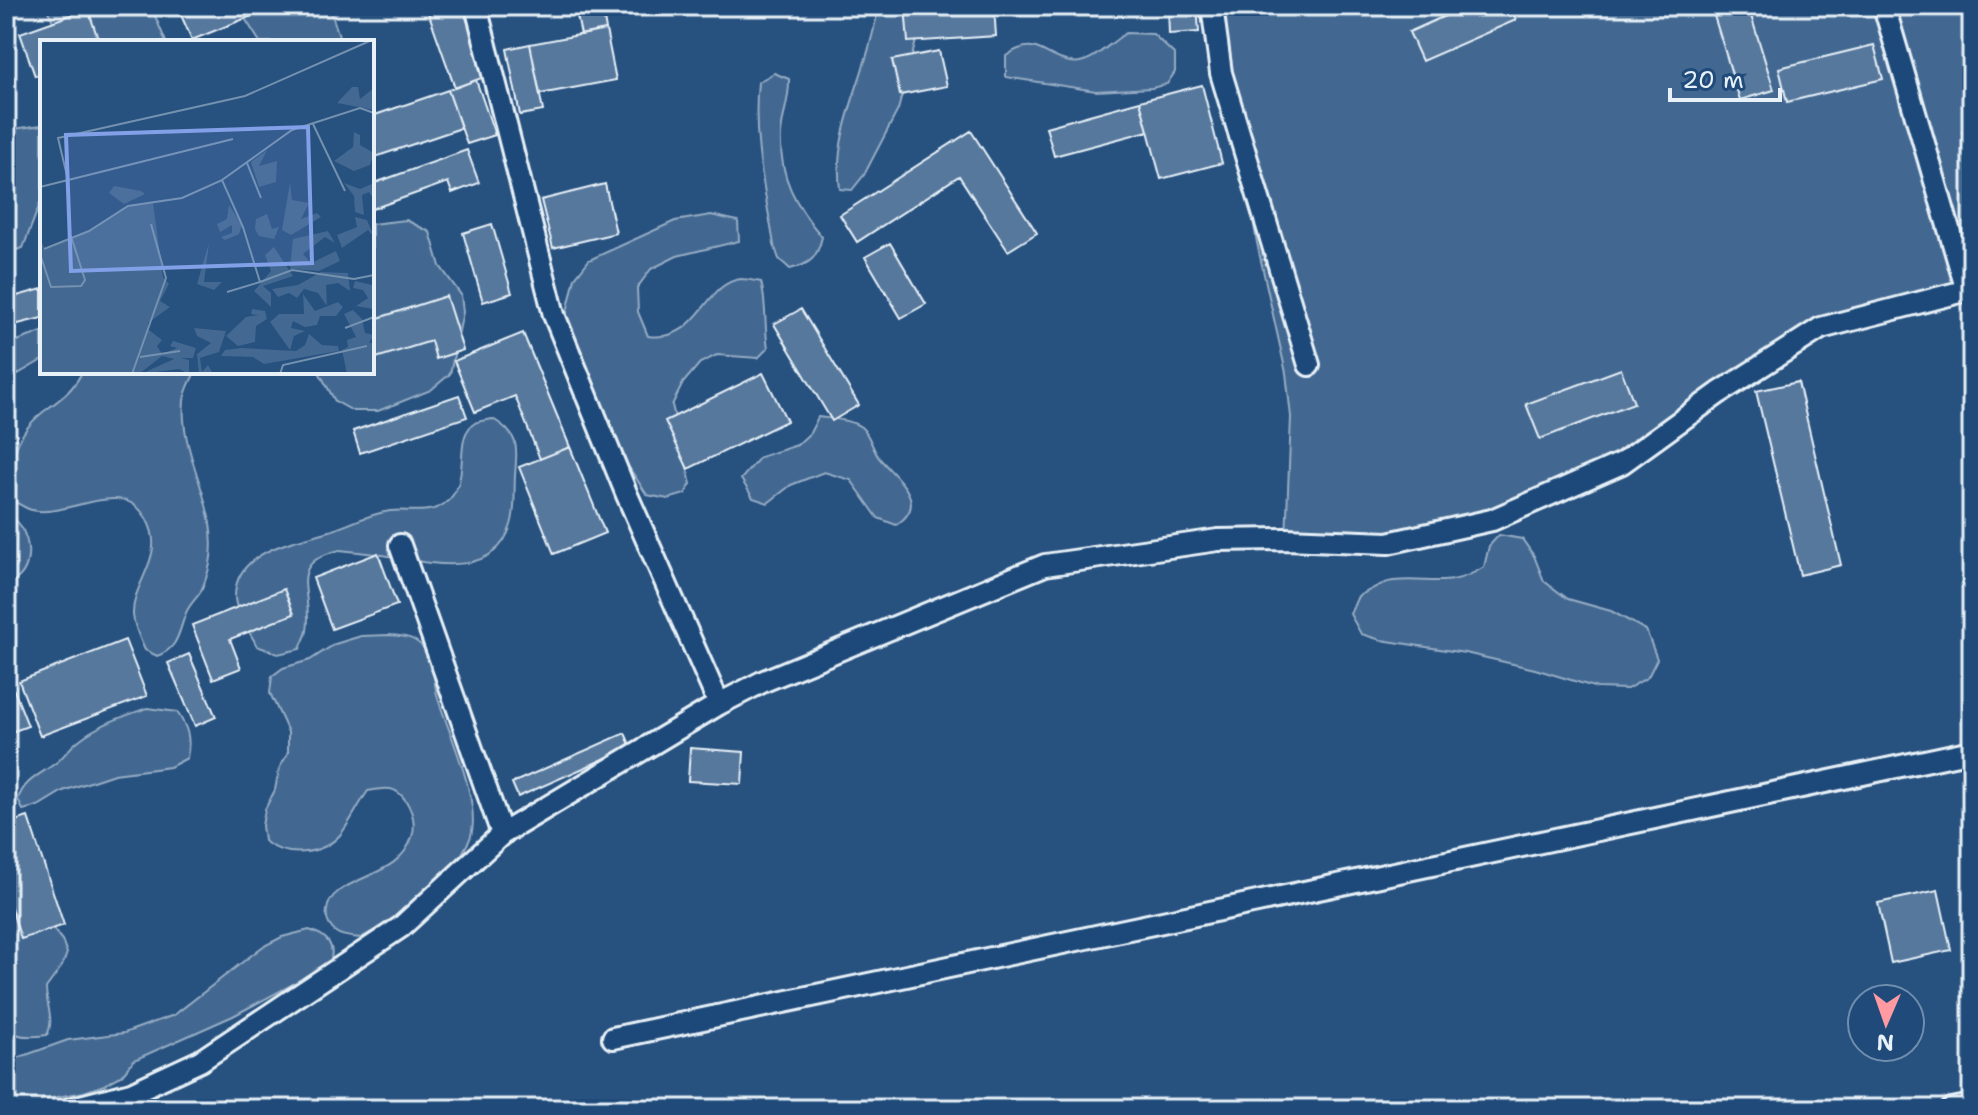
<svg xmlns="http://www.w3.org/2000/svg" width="1978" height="1115" font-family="'Shantell Sans',sans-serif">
	<rect width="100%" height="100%" fill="#27517f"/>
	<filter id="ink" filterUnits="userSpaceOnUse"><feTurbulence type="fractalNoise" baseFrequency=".0125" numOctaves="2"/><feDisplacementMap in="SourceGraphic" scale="16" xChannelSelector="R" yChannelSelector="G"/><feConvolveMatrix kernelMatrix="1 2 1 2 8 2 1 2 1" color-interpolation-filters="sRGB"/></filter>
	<g filter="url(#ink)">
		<path fill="#436891" stroke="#96acc4" stroke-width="2" d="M38 6H158L155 16 166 42H63L48 11Z
			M237 6H329L341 42H260Z
			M879 6H925L898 110 864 175 852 190 840 189C834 143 852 104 865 61 871 43 875 24 879 6Z
			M1217 6H1972V289L1821 328 1622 463 1492 520 1388 543 1286 539 1291 417 1286 373 1257 243Z
			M1126 33 1153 34 1175 55V72L1167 84 1152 88 1096 91 1006 77V56C1037 34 1042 57 1070 62 1091 66 1109 43 1126 33Z
			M774 73 789 79C790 99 782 115 781 135 779 177 796 206 822 237 817 258 811 264 790 269L779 259 774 245C765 190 752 138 758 82Z
			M42 125V198L23 248 7 253 6 130Z
			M711 215 738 221 739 241 677 256 651 269 637 288 638 312 648 336C701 343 703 283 741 279 747 279 755 281 761 282 767 304 764 325 768 348L758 358 717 355 700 363 683 383 672 405 691 484 685 494 668 499 647 495 585 400 563 329 575 278 589 260 675 221Z
			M406 220 430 232 440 266 461 295 463 312 450 374 431 390 378 411H353L335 401 319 372H372V224Z
			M42 332V360L6 381V345Z
			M82 372H195C191 381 185 391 184 401 179 457 221 507 210 564 208 573 204 585 200 593 195 600 189 605 186 613 178 633 179 648 157 656L145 650C140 639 134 627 133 615 132 581 167 557 147 520 123 474 67 519 32 510 26 509 20 504 15 502 6 467 14 435 43 412 59 400 73 391 82 372Z
			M818 417C832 419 850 419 861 427 871 435 872 451 881 460 898 480 930 503 896 525L878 518 851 480 824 472 791 485 768 503 753 498 741 479 760 457 797 445 810 433Z
			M493 419C520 435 517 446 515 476 514 493 516 509 511 525 495 577 437 565 395 557 377 554 359 552 340 550 284 563 314 592 307 631 306 636 302 643 300 649L278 654 257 646C250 632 235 612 235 597 234 549 299 541 333 530 353 523 369 514 390 511 407 509 429 515 444 504 474 483 451 437 475 423 479 421 488 420 493 419Z
			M6 512C10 516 17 521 20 525 33 546 32 577 6 584Z
			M1499 535 1522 539 1534 556 1544 581 1568 599 1611 611 1646 630 1657 659 1648 677 1627 689 1597 688 1535 669 1465 653 1381 640 1361 634 1350 614 1358 596C1369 591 1382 582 1393 581 1432 577 1447 590 1484 567L1489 546Z
			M389 635C405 636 416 637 426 651 436 664 433 684 438 698 448 732 485 808 469 841 449 883 402 916 361 938 354 937 343 937 337 933 321 922 325 901 339 891 365 873 401 871 412 837 416 824 413 812 406 801 395 785 385 788 368 791 358 805 351 822 340 835 321 856 285 858 264 841L262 826 265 809 275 790 279 769 288 753V732L270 693 272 676 283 668 310 660 335 644 361 636Z
			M147 708 177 712C188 728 191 738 187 758L170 767 114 774 63 791 38 806 23 810 18 800C23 780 42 774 57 762 65 755 71 746 79 740 98 725 124 716 147 708Z
			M6 871 62 940 67 953 62 966 46 988C46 1005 55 1020 47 1035 34 1037 15 1038 6 1028Z
			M309 930C327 935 337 946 329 965L233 1016 134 1060 121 1076 104 1085 84 1092 41 1100 15 1099 6 1089V1062L68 1040 124 1033 174 1015 262 947 282 937Z"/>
		<path fill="#57789d" stroke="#e8f1f8" stroke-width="2" d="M177 6H256L259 13 192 40Z
			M426 6H462L487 76 455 88Z
			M575 6H602L606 30 581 35Z
			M905 6H994L996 36 908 42Z
			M1168 6H1197L1199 32 1169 34Z
			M1467 6H1510L1516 20 1422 61 1409 32Z
			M1711 6H1748L1774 90 1740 100Z
			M88 9 99 42H42V74L35 76 20 33Z
			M606 30 616 80 540 94 530 44Z
			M530 44 543 111 520 115 507 49Z
			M1874 45 1883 79 1787 102 1779 68Z
			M939 51 947 86 900 95 892 60Z
			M476 80 495 135 467 144 448 90Z
			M1202 85 1222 163 1161 179 1140 101Z
			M448 90 461 128 375 157 372 149V116Z
			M1140 101 1148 131 1054 156 1046 127Z
			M1972 129V163L1969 164 1962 131Z
			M971 131 1037 233 1008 251 959 176 857 242 840 215Z
			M467 150 479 183 452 193 448 182 372 209V184Z
			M605 184 616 233 553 248 541 200Z
			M492 224 512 293 483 302 463 233Z
			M890 243 926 304 901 318 865 257Z
			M42 289V318L6 327V299Z
			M446 296 463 350 436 359 431 341 373 359 372 320Z
			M801 309 859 405 832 421 774 324Z
			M523 333 570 447 540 459 515 396 475 412 454 361Z
			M1621 369 1634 403 1540 439 1526 404Z
			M763 373 787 421 688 469 665 421Z
			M1798 382 1841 565 1800 575 1756 391Z
			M459 395 467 417 360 453 353 431Z
			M570 447 605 533 554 554 519 467Z
			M378 553 397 605 332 629 313 578Z
			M284 589 294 614 230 639 241 668 213 679 192 625Z
			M125 640 147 696 40 736 19 681Z
			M189 654 216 717 195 726 168 663Z
			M14 690 28 726 6 734V693Z
			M625 733 631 747 518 797 512 783Z
			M690 748 744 752 742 784 688 781Z
			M28 817 64 925 21 939 6 892V824Z
			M1938 890 1951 950 1891 963 1878 903Z"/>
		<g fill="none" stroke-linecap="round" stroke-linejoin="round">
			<defs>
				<path id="service" d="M476 6 554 315 627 495 719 704 764 681 1045 565 1218 540 1286 539 1388 543 1492 520 1622 463 1719 393 1821 328 1972 289
					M1212 6 1221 73 1309 365
					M1884 6 1967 291
					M400 545 502 834
					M613 1038 1972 751
					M69 1109 131 1093 200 1061 401 927 502 834 719 704
					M1952 1109 1972 1105"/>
			</defs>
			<use href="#service" stroke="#e8f1f8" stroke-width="26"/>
			<use href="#service" stroke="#1f4a7a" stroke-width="20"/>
		</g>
	</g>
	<g transform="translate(40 40)">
		<rect width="334" height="334" fill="#27517f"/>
		<path d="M312 47H318L320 59 334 48V70L297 63ZM314 92 320 95V105L334 113 330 125 314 131 294 121 313 107ZM227 110 219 126 237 121 236 142 219 147 211 122ZM250 143 252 160 269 163 261 179 277 173 281 177 251 195 242 190ZM304 143 320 149 334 143V160L329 152 322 155 324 175 315 172 314 156ZM74 146 101 151 105 154 84 164 69 153ZM113 163 123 237 129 244 120 261 130 267 108 283 109 290 122 300 117 306 122 314 137 308 130 306 133 301 156 308 153 318H141L149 320V334L139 329 101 334 134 319 122 316 99 334H0V199L5 209 49 191 88 166ZM189 165 202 185 199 194 185 200 181 197 192 193V185L180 192 177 184 187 179ZM227 174 232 189 239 187 234 199 219 196 215 189 216 179ZM315 177 327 180 334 197 328 190 302 208 297 195 317 187ZM288 191 295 203 285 197 263 214 271 223 296 211 300 221 279 231 250 229 253 199ZM169 203 164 242H182L174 250 157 244ZM234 207 253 236 223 246 231 253V267L214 251 231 231 225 215ZM281 232 308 233 310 251 298 243 286 245 287 266 278 253 264 249 257 258 249 253 238 257 232 249 258 245ZM315 241 332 245 333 269 316 266 328 258 323 250 313 248ZM263 254 275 271 298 262 303 267 296 276H280L277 285 265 287 253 281 251 288 265 291 254 296 250 310 230 282 239 274H264ZM212 269 225 271 227 279 216 286 215 302 198 306 186 296 206 277 218 275 211 274ZM313 270 322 279 325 293 334 295 329 303H334V334H307L302 310 308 307 307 300 316 297 304 274ZM154 288 186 291 179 312 160 318 162 332 168 325 173 334 159 333 157 314 171 303 157 296ZM269 294 282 305 298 306 299 311 224 324 213 317 181 316 185 310 201 308 256 311 265 305Z" fill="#436891"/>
		<path fill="none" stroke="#7491af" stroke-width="2" d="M273 84 305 151M207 123 221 158M28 140 18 98 205 56 332 0M182 140 252 90 320 68 334 73M0 147 193 99M4 209 49 191 88 166 142 158 182 140 203 187 220 242 187 252M0 214 11 247 41 246 45 240 31 196M220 242 252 230 314 239 334 235M305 288 334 277M100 317 140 311M92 334 126 238 111 184M240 334 243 325 327 306"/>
		<path fill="#82a0e8" fill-opacity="0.15" stroke="#82a0e8" stroke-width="4" d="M268 87 272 223 31 231 26 95Z"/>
		<rect width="334" height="334" fill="none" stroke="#e8f1f8" stroke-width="4"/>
	</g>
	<rect width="1978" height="1115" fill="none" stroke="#1f4a7a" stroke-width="32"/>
	<rect x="16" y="16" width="1946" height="1083" fill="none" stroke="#e8f1f8" stroke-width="3" filter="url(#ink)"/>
	<g transform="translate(1886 1023) rotate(182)"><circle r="38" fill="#1f4a7a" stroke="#6f8dac" stroke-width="2"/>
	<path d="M0-6L14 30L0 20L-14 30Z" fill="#ff9aa2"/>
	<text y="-12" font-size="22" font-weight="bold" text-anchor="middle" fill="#e8f1f8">N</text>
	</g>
	<path d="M1670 88v12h110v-12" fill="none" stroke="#e8f1f8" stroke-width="4"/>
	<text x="1682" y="88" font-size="24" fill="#e8f1f8" stroke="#1f4a7a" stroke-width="6" paint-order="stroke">20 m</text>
</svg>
